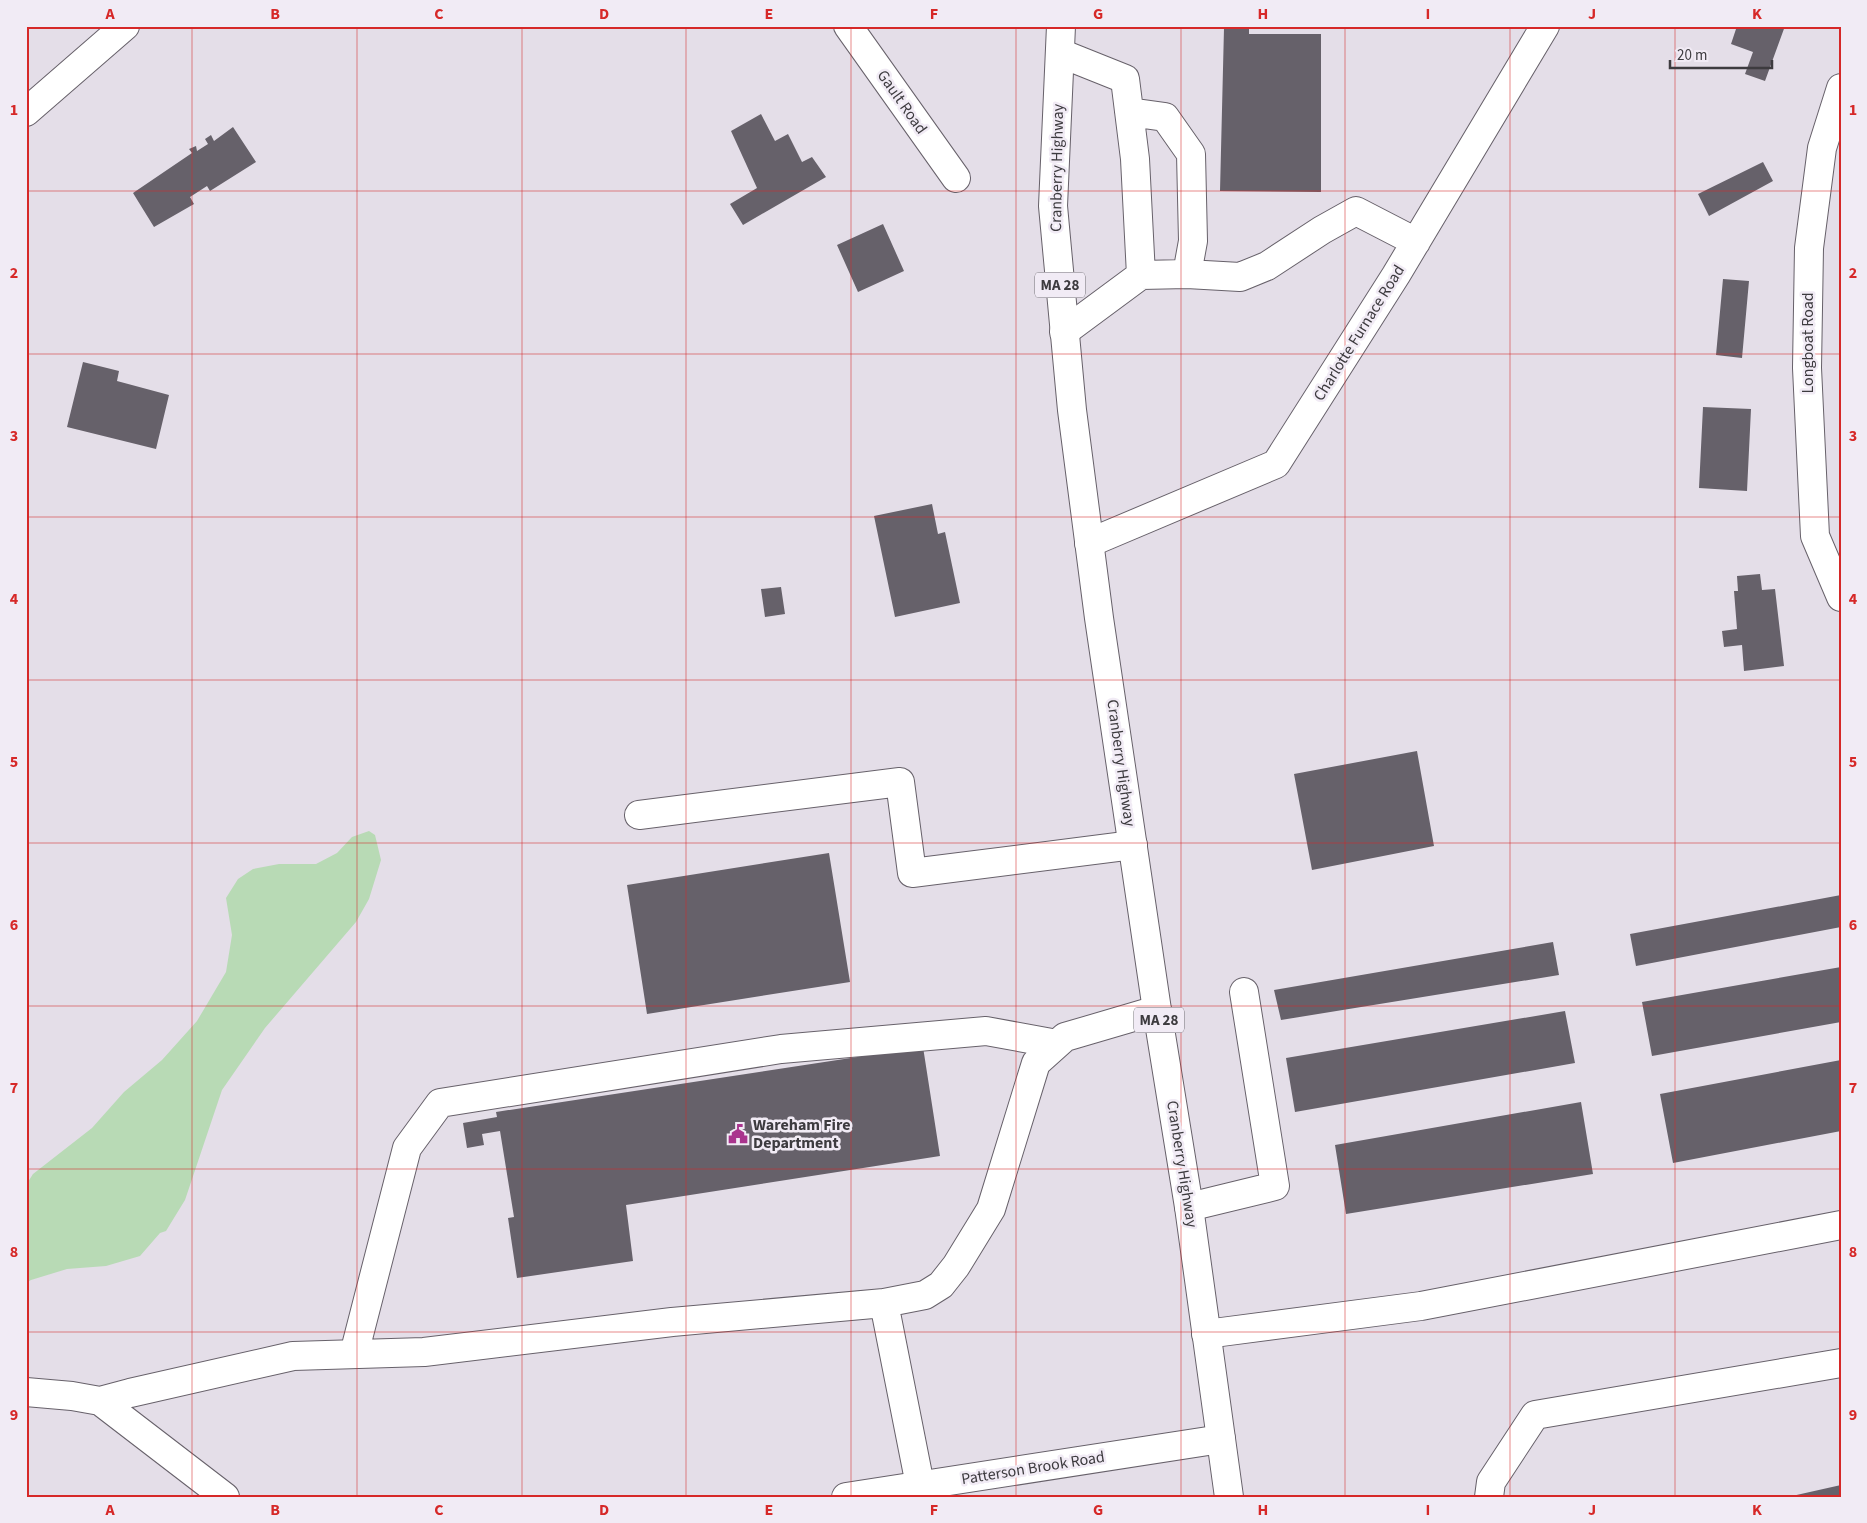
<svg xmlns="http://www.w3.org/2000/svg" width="1867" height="1523" font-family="'Source Sans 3',sans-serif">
	<rect width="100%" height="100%" fill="#e4dee8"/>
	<path fill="#b8dab5" d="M369 831 375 835 381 860 369 899 356 922 265 1028 222 1090 185 1200 166 1231 160 1233 140 1256 106 1266 67 1269 31 1280 26 1283V1185L33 1174 92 1128 124 1092 162 1060 197 1021 226 972 232 935 226 898 238 879 253 869 279 864H316L337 853 352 837Z"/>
	<path fill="#66616a" d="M1737 26H1785L1765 81 1745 74 1753 52 1731 44Z
		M1224 28H1249V34H1321V192L1220 191Z
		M761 114 775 141 788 134 802 162 812 157 826 177 743 225 730 204 757 188 731 131Z
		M233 127 256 162 210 191 207 186 190 197 194 204 154 227 133 193 192 153 189 149 196 146 197 151 208 144 205 139 211 135 214 141Z
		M1763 162 1773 181 1709 216 1698 194Z
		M883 224 904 271 858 292 837 245Z
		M1723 279 1749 281 1742 358 1716 355Z
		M83 362 119 371 117 381 169 395 156 449 67 427Z
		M1703 407 1751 409 1747 491 1699 488Z
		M932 504 938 534 945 532 960 603 895 617 874 516Z
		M1760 574 1762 590 1775 589 1784 666 1744 671 1742 645 1724 647 1722 631 1737 629 1734 591H1738L1737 576Z
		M781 587 785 614 765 617 761 589Z
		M1417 751 1434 846 1312 870 1294 774Z
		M829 853 850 982 647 1014 627 885Z
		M1841 895V927L1636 966 1630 934Z
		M1553 942 1559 975 1281 1020 1274 990Z
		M1841 967V1022L1652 1056 1642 1002Z
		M1565 1011 1575 1063 1295 1112 1286 1058Z
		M923 1047 940 1156 626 1205 633 1261 517 1278 508 1218 514 1217 500 1131 482 1134 484 1145 467 1148 463 1123 497 1117 496 1112Z
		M1841 1060V1131L1673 1163 1660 1094Z
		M1581 1102 1593 1174 1346 1214 1335 1145Z
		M1841 1485V1497H1792V1496Z"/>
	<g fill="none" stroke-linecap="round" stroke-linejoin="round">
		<defs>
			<path id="minor" d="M848 26 956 178
				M1060 53 1125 79 1135 159 1141 275 1064 332
				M1841 88 1822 148 1809 248 1807 368 1815 536 1841 597
				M26 112 125 26
				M1129 112 1165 117 1191 154 1193 241 1187 274 1141 275
				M1187 274 1240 277 1267 266 1322 230 1356 211 1416 242
				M1089 543 1276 464 1396 275 1545 26
				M639 815 900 782 912 873 1133 845
				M1189 1207 1275 1186 1244 992
				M884 1303 920 1485
				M1206 1334 1421 1306 1841 1225
				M354 1354 407 1148 440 1103 781 1049 986 1031 1057 1044
				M26 1392 72 1396 100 1401 225 1497
				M100 1401 130 1393 293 1356 424 1352 672 1322 884 1303 925 1295 941 1285 956 1266 991 1209 1036 1063 1065 1037 1157 1010
				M846 1497 1221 1439
				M1489 1497 1491 1482 1535 1415 1841 1363"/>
			<path id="major" d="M1061 26 1053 206 1072 410 1099 618 1157 1010 1189 1207 1229 1497"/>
		</defs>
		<use href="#minor" stroke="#67616a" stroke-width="30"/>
		<use href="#major" stroke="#67616a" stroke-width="30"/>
		<use href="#minor" stroke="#fff" stroke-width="28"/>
		<use href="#major" stroke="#fff" stroke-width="28"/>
	</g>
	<path fill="none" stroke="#d62828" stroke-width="1" stroke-opacity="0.55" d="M192 26V1497M357 26V1497M522 26V1497M686 26V1497M851 26V1497M1016 26V1497M1181 26V1497M1345 26V1497M1510 26V1497M1675 26V1497M26 191H1841M26 354H1841M26 517H1841M26 680H1841M26 843H1841M26 1006H1841M26 1169H1841M26 1332H1841"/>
	<defs>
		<symbol id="civic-bare" viewBox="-9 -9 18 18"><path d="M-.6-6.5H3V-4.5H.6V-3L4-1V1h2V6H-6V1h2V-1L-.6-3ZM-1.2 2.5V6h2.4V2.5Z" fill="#a9348d" stroke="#f1ebf5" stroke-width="2.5" paint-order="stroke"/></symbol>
	</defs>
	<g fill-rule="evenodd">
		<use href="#civic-bare" x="724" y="1120" width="28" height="28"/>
	</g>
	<g text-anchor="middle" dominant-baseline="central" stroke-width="5" stroke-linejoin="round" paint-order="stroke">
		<g fill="#f1ebf5" stroke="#737076" stroke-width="1">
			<rect x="1035" y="272.5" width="50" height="25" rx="4"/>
			<rect x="1134" y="1007.5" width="50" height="25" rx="4"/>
		</g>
		<g font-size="15" font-weight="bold" fill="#3d3b3f">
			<text x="1060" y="285">MA 28</text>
			<text x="1159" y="1020">MA 28</text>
		</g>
		<g font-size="16" fill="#3d3b3f" stroke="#f1ebf5">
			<text transform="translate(902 102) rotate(55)">Gault Road</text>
			<text transform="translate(1057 168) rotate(-89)">Cranberry Highway</text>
			<text transform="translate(1359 333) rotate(-58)">Charlotte Furnace Road</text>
			<text transform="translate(1808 343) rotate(-90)">Longboat Road</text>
			<text transform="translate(1121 763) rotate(82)">Cranberry Highway</text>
			<text transform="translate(1182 1164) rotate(81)">Cranberry Highway</text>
			<text transform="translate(1033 1468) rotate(-9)">Patterson Brook Road</text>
		</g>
		<g font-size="16" font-weight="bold" fill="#3d3b3f" stroke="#f1ebf5" text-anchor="start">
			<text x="753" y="1125">Wareham Fire<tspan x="753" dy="18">Department</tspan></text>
		</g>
	</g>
	<rect width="1867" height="1523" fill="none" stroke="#f1ebf5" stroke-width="55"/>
	<path d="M1670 60v8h102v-8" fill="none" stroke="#3d3b3f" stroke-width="2.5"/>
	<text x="1677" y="60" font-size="15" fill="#3d3b3f" stroke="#f1ebf5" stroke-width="4" paint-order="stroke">20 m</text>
	<rect x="28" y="28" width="1812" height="1468" fill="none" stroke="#d62828" stroke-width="2"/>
	<g font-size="16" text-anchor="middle" font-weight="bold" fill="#d62828">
		<text x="110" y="19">A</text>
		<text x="275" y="19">B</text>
		<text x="439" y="19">C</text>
		<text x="604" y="19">D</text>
		<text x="769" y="19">E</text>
		<text x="934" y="19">F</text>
		<text x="1098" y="19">G</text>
		<text x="1263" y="19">H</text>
		<text x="1428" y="19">I</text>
		<text x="1592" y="19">J</text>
		<text x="1757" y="19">K</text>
		<text x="14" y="115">1</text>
		<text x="1853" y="115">1</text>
		<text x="14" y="278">2</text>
		<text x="1853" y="278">2</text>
		<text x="14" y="441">3</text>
		<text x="1853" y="441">3</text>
		<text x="14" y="604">4</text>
		<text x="1853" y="604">4</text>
		<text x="14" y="767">5</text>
		<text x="1853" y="767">5</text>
		<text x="14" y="930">6</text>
		<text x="1853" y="930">6</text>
		<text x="14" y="1093">7</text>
		<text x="1853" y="1093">7</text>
		<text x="14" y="1257">8</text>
		<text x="1853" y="1257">8</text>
		<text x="14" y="1420">9</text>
		<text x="1853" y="1420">9</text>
		<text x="110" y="1515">A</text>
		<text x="275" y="1515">B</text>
		<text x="439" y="1515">C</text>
		<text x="604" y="1515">D</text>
		<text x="769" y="1515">E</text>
		<text x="934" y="1515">F</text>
		<text x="1098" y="1515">G</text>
		<text x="1263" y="1515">H</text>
		<text x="1428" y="1515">I</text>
		<text x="1592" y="1515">J</text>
		<text x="1757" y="1515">K</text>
	</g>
</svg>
